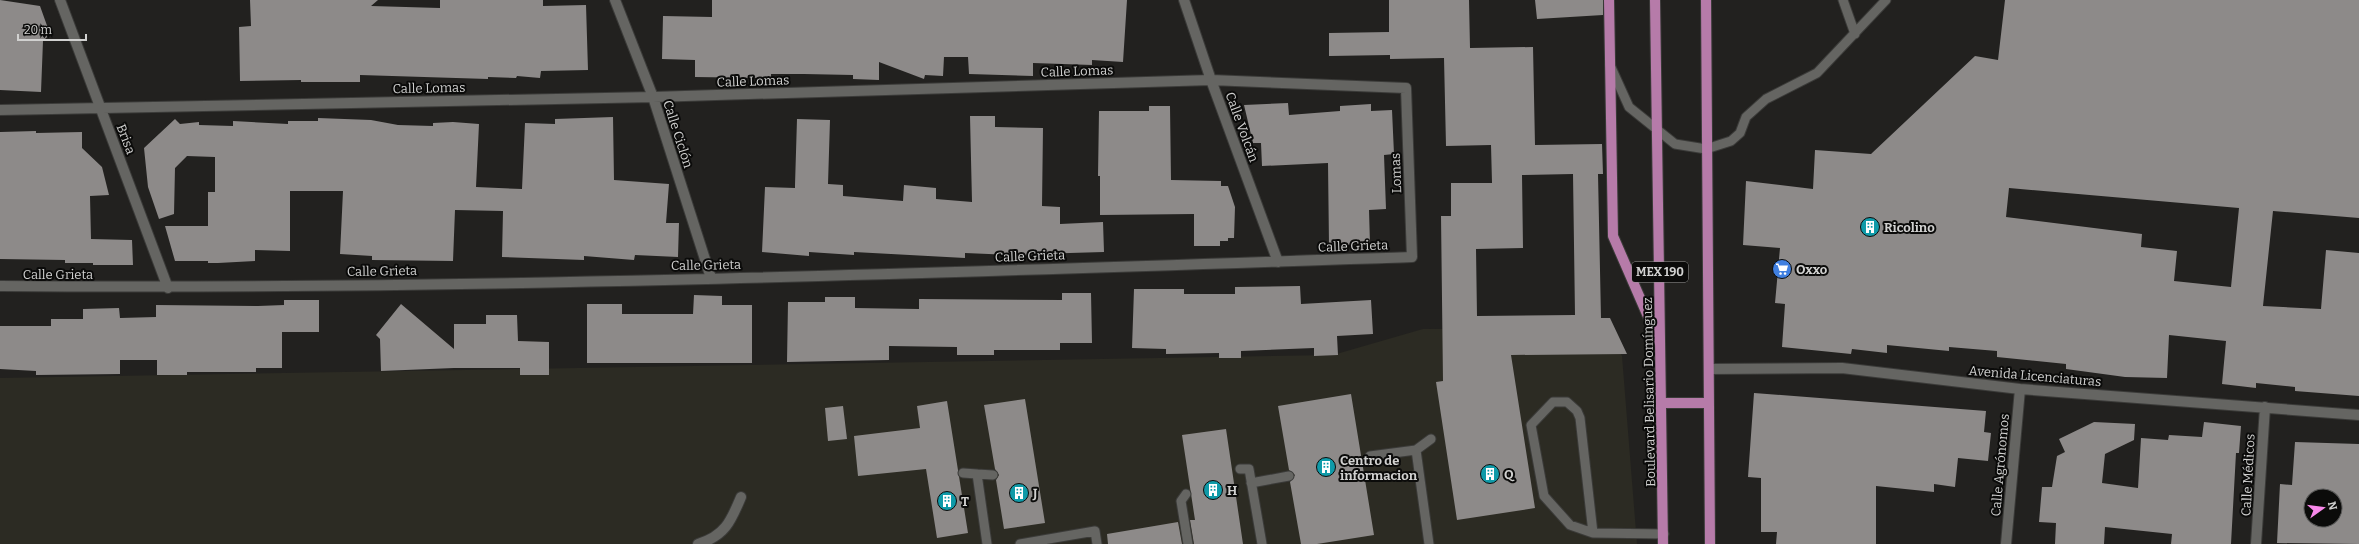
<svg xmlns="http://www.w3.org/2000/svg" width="2359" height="544" font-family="Bitter,serif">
	<rect width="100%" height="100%" fill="#22211f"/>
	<path fill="#2c2b23" d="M1591 328 1611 339 1622 356 1637 544H0V378L1333 355 1423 329Z"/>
	<path fill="#8d8a89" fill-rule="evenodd" d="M0 0 40 6 50 34 43 41 41 92 0 90Z
		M250 0H378L371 6 440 8V0H543V6L586 5 588 70 541 71 540 78 517 76 516 78 488 77V79L360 75V82H301V80L240 81 239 27 251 26Z
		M712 0H1127L1123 62 1092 60V65L1033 63V76L969 74 968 57H944L943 76 925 75 924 79 879 62V80L853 79V75L804 74H771V78L695 77V60L662 59 663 16 712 17Z
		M1389 0H1469L1470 48 1533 47 1535 145 1602 144 1603 174H1598L1601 318H1610L1627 354 1511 355 1535 508 1457 520 1436 382 1443 381 1441 216H1451V183H1492L1491 145 1446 146 1444 58 1390 59V55L1329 56V33L1389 32ZM1573 174 1575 315 1477 316 1476 249 1523 248 1522 175Z
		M1535 0H1603V15L1537 19Z
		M2005 0H2359V218L2273 211 2263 306 2321 309 2326 250 2359 253V396L2295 391V387L2256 383V388L2222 384 2226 341 2169 335 2167 378 2125 377 2066 369V364L1997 357V351L1949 347V351L1887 345V353L1852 349 1851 354 1782 347 1785 304 1775 303 1780 248 1743 245 1746 181 1813 189 1815 150 1871 154 1975 56 1998 60ZM2009 188 2239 208 2231 287 2174 281 2177 251 2141 247 2142 234 2006 217Z
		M1288 103 1289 115 1340 111V106L1371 104V111L1392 110 1394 154 1384 155 1386 209 1369 210 1370 244 1329 246 1328 163 1262 166 1261 143H1253L1244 105Z
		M1149 106H1170L1171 180 1221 181V186H1228L1235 207 1234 238H1228V241H1220V246H1194V214L1100 215V176H1098L1099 111H1149Z
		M970 116H995V127L1043 128 1042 206 1060 207V224L1103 222 1104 252 1035 254V256L965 253V258L854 252V255L809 252V256L762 252 765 187 795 188V185L797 119 830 120 828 184 843 185V196L903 201 904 185 936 188V199L972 202Z
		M613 117 614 180 669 184 666 223H679L678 257 635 255 634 260 584 256V260L502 257 503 211 455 210 453 261 372 260V256L340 254 343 191H290V251L255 250V261L218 263H208V261H175L165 226H208V192H215V157L187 156 175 168 174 214 159 219 148 187 144 148 175 119 180 124 199 122V125L233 126V121L288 124V121H318V118L371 120 398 125 433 126V123L453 122 479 124 476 187 522 189 525 123 555 124V119Z
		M36 131V133L82 132V148L102 167 109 195 90 196 91 239 132 240 133 265H93V263H65V260L0 259V132Z
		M1300 286 1301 304 1371 300 1373 334 1337 336 1338 355 1314 356V348L1241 351V358H1219V353L1166 354V349L1132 348 1134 289H1184V294H1235V287Z
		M1062 293H1091L1092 343H1060V350H994V355H957V347L889 346V360L787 362 788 302H825V297H855V308L919 309V299L1062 300Z
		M694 295 722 296V305H752V363H587V304H622V314H693Z
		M284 300H319V332H282V368H256V372H187V375H157V360H120V374L36 375V371L0 369V326H51V319H83V309L119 308 120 318 156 317V305L258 306 284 305Z
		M401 304 454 349V324H486V315H517L518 341 549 342V375H520V368H454L381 371 380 339 376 335Z
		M1754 393 1986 411 1984 432 1991 433 1988 461 1958 458 1955 487 1934 484V492L1876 486V544H1776L1777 532H1761V478L1748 477Z
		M1351 394 1374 535 1317 544H1301L1290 482 1295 475 1289 470 1278 406Z
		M1025 399 1045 523 1004 529 996 480 999 475 995 469 984 405Z
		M947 401 968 533 937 538 926 469 858 476 854 436 920 428 917 406Z
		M843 406 847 439 828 441 825 408Z
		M2094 422 2135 424 2134 440 2105 454 2102 483 2138 488 2141 438 2168 440 2169 435 2202 437 2204 422 2241 426 2239 453H2236L2231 544H2171L2172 534 2105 527 2104 544H2055L2056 523 2039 522 2042 487H2052L2057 456 2065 452 2059 439Z
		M1226 429 1243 544H1194L1190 520H1195L1182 435Z
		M2295 442 2359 444V544L2277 543 2280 484 2292 485ZM2311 496H2335V520H2311Z
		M1178 522 1182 544H1108L1107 534Z"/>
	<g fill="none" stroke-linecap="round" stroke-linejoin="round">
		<defs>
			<path id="lane" d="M1843 0 1855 34
				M1610 65 1629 107 1675 144 1706 149 1731 141 1740 133 1746 117 1766 99 1817 73 1886 0
				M1416 450 1431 439
				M1370 456 1416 450 1429 544
				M1240 469H1249L1262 544
				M963 473 977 474 987 544
				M977 474 993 475
				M1251 483 1289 476
				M1186 494 1181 501 1188 544
				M1593 533 1580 418 1577 411 1567 402H1553L1531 425 1544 496 1570 525 1593 533 1664 534
				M1020 544 1095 531 1097 544"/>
			<path id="street" d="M60 0 168 288
				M615 0 653 97 711 278
				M1184 0 1211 80 1278 262
				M0 110 653 97 1211 80 1406 88 1412 257C942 273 471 290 0 286
				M1709 369 1842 368 2020 389 2359 415
				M698 544C725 536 731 521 741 497
				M2006 544 2020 389
				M2256 544 2265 407"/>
			<path id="primary" d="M1609 0 1613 236 1660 344
				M1655 0 1663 544
				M1706 0 1710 544
				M1662 403H1708"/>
		</defs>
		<use href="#lane" stroke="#3b3b39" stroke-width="11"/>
		<use href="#street" stroke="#3b3b39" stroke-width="12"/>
		<use href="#primary" stroke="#3b3b39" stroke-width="12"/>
		<use href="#lane" stroke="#656562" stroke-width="9"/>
		<use href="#street" stroke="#656562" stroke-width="10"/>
		<use href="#primary" stroke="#b67ba9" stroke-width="10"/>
	</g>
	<defs>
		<symbol id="building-disc" viewBox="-11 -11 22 22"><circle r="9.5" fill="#0f9aa8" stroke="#0b0b0a"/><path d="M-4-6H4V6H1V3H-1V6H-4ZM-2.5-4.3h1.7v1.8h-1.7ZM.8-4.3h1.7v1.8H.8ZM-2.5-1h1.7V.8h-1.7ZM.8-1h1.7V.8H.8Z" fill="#fff"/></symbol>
		<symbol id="supermarket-disc" viewBox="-11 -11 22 22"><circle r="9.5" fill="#3f7fe0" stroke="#0b0b0a"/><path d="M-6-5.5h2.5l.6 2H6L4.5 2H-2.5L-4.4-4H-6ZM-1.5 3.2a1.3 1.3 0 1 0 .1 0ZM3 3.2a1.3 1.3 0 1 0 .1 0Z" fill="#fff"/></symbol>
	</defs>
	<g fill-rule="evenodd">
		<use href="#building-disc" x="1859" y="216" width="22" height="22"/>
		<use href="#supermarket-disc" x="1771" y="258" width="22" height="22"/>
		<use href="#building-disc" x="1315" y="456" width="22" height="22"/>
		<use href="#building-disc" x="1479" y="463" width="22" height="22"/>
		<use href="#building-disc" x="1202" y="479" width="22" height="22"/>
		<use href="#building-disc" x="1008" y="482" width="22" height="22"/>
		<use href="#building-disc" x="936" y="490" width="22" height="22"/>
	</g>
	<g text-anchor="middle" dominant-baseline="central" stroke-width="4" stroke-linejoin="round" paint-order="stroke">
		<rect fill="#0b0b0a" stroke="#969695" stroke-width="1" x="1632" y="262" width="56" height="20" rx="3"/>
		<g font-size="12" font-weight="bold" fill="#d1d1d0">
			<text x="1660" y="272">MEX 190</text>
		</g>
		<g font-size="13" fill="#d1d1d0" stroke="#0b0b0a">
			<text transform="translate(1077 71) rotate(-2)">Calle Lomas</text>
			<text transform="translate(753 81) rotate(-2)">Calle Lomas</text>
			<text transform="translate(429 88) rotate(-1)">Calle Lomas</text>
			<text transform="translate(1242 127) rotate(70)">Calle Volcán</text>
			<text transform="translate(678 134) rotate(72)">Calle Ciclón</text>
			<text transform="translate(126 139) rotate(69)">Brisa</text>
			<text transform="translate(1396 173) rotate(-92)">Lomas</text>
			<text transform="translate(1353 246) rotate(-2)">Calle Grieta</text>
			<text transform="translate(1030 256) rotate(-2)">Calle Grieta</text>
			<text transform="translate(706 265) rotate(-1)">Calle Grieta</text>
			<text transform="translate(382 271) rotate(-1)">Calle Grieta</text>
			<text x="58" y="274">Calle Grieta</text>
			<text transform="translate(2035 376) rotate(5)">Avenida Licenciaturas</text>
			<text transform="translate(1649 392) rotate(-91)">Boulevard Belisario Domínguez</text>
			<text transform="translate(2000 465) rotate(-85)">Calle Agrónomos</text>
			<text transform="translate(2248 475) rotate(-87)">Calle Médicos</text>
		</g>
		<g font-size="13" font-weight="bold" fill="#d1d1d0" stroke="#0b0b0a" text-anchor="start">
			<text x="1884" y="227">Ricolino</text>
			<text x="1796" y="269">Oxxo</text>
			<text x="1340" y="460">Centro de<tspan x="1340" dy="15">informacion</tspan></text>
			<text x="1504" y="474">Q</text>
			<text x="1227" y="490">H</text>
			<text x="1033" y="493">J</text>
			<text x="961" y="501">T</text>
		</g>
	</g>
	<g transform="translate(2323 508) rotate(76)"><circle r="19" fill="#0b0b0a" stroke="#5a5a59"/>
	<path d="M0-3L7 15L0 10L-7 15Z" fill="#f888ea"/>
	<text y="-6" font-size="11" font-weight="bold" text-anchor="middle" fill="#d1d1d0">N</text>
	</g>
	<path d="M18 34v6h68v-6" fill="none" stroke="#d1d1d0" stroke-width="2"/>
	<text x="24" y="34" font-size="12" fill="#d1d1d0" stroke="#0b0b0a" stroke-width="3" paint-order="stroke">20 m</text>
</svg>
